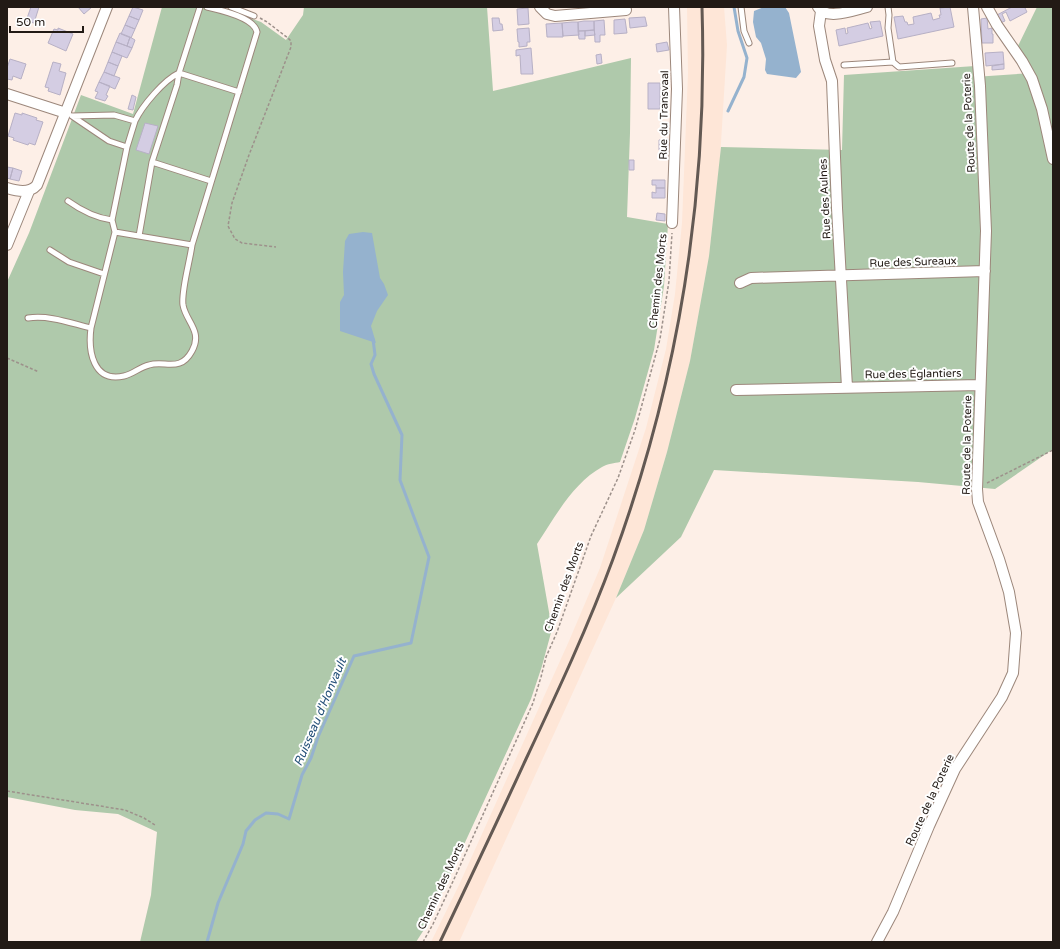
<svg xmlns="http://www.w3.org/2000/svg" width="1060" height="949" font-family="'Varela Round',sans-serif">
	<rect width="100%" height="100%" fill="#fdefe7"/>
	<path fill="#fee6d7" d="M687 7H724L727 45 720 159 709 256 690 361 667 452 644 530 616 598 459 942H431L459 885 569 641 600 568 646 428 666 349 675 294 682 223 688 73Z"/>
	<path fill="#afc9ab" d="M162 7H217L261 22 286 40 303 15 304 7H487L493 91 631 58 630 133 627 217 668 224 664 286 654 350 635 418 620 462C615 463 607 464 602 467 573 483 555 517 537 544L552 629 542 666 531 699 427 925 416 942H140L151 895 157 832 118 814 75 810 7 797V282L29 233 81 95 133 114Z
		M1037 7H1053V449L995 489 918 482 714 470 681 537 616 598 644 530 667 452 690 361 709 256 721 147 842 150 844 75 975 66 974 77 1032 73 1017 48Z"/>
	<path fill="#95b2ce" d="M764 7H785L789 13 801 72 796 78 767 74 765 70 766 59 761 43 756 37 753 22 754 11Z
		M363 232 372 233 380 278 384 284 388 295 377 311 371 326 376 343 340 331V302L344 295 343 272 345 241 349 234Z"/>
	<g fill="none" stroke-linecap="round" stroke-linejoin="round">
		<path stroke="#95b2ce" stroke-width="3" d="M728 111 744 77 747 58 738 31 734 7
			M207 942 218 903 243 844 246 831 255 820 266 813 278 814 289 819 302 775 311 758 318 737 354 656 411 643 429 557 400 480 402 435 374 374 371 364 375 355 373 339"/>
	</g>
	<path fill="#d4cde3" stroke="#b7b0c5" d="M31 7H39L34 23 26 21Z
		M78 7H92L84 14Z
		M133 7 143 10 139 20 129 16Z
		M950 7 954 27 898 39 894 17 903 16 905 22H907L908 25 914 24 913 17 931 13 933 20 940 18 939 15H941L940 8Z
		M1012 7H1027L1025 8 1027 12 1010 21 1006 12 1002 14 1005 21 1000 23 997 15Z
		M528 8 529 24 518 25 517 9Z
		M129 16 139 20 135 29 125 25Z
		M645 17 647 26 630 28 629 18Z
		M499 18 500 24H502L503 30 493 31 492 18Z
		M987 18 988 29 992 28V34H993V43H982L981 19Z
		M625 19 627 33 614 34V20Z
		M604 20 605 35H600V42H595L594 21Z
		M584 21H594V30L578 31V22Z
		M880 21 883 36 839 46 836 30 845 28 846 34 848 33 847 28 868 23 870 29 872 28 870 22Z
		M572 22H578L579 35 563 36 562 23Z
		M562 23 563 37H547L546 24Z
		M125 25 135 29 131 38 121 34Z
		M58 28 73 34 66 51 48 43 54 29 58 30Z
		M529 28 530 42H527V46L519 47V42H518L517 29Z
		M594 30 595 35 585 36V31Z
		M578 31H585V39H579Z
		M120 33 130 37 127 46 116 42Z
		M130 37 135 40 132 48 127 46Z
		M116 42 132 48 127 58 112 52Z
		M667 42 669 50 657 52 656 44Z
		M531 48 533 74H521L520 55 516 56V50Z
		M112 52 122 56 118 66 108 62Z
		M1001 52H1003L1004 64 986 66 985 53Z
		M601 54 602 63 597 64 596 55Z
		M10 59 26 64 21 79 13 76 12 80 7 79V68Z
		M53 62 61 64 59 71 66 73 60 95 48 91 49 88 45 87Z
		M108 62 118 66 114 76 104 72Z
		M1004 64V69L992 70V66Z
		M104 72 120 78 115 89 99 82Z
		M99 82 110 86 106 95 108 96 105 101 95 98 98 92 95 91Z
		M648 83H660V109H648Z
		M132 95 136 97 133 110 128 109Z
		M15 113 22 115V113L37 118 36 120 43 122 35 145 29 143 28 145 13 140 14 138 8 136Z
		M145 123 158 126 149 154 136 150Z
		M668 139V150H659V140Z
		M629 160H634V170H629Z
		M7 167 13 168 10 179 7 178Z
		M13 168 22 171 19 181 10 179Z
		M652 180H665V188H656V185H652Z
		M656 188H665V198H652V192L656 193Z
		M657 213 665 214V221L656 220Z"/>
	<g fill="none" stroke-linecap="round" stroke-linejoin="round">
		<defs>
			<path id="service" d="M231 7 254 16
				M741 7 744 31 749 43
				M888 7 889 15 888 28 893 62 899 67 952 63
				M844 65 893 62
				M72 116 114 115 135 121C142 106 164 80 179 73L239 92
				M127 147 135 121
				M152 162 211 181
				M68 201C82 211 96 218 112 220
				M115 232 192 245 257 32C254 17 220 10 207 7
				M139 236 152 162 177 85 179 73 200 7
				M50 250 69 262 104 274
				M28 318C50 315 70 323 91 328L115 232 112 220 127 147 109 141 72 116
				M91 328C88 351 93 383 124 376 133 374 140 367 149 365 165 360 180 373 192 351 203 331 186 322 183 305 181 291 190 261 192 245"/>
			<path id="minor" d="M540 7 547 14 555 16 626 10 625 7
				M818 7C826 21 854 10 867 7
				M987 7 997 25 1022 61 1032 79 1042 109 1053 159
				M821 11 819 26 825 60 832 81 837 208 847 387
				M7 94 66 113
				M7 188C17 191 29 194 37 185L107 7
				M672 223 677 89 674 7
				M7 245 29 191
				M740 283 751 278 985 271
				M736 390 980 385
				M877 942 893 912 929 826 955 769 1002 697 1013 673 1016 633 1009 592 999 559 978 502 977 489 986 231 980 86 973 7"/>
		</defs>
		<use href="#service" stroke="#9c877b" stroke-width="7"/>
		<use href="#minor" stroke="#9c877b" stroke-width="12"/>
		<path stroke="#9d918b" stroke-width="1.5" stroke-dasharray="3 2" stroke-linecap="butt" d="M260 18 267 22 288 38 291 41V47L249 155 232 203 228 226 235 239 242 243 276 247
			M7 358 39 372
			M987 483 1053 450
			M7 791 125 810 144 818 155 825
			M423 942 433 924 455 877 533 703 541 677 546 657 557 632 591 536 618 478 635 430 660 339 669 281 672 233"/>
		<use href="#service" stroke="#fff" stroke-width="5"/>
		<use href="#minor" stroke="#fff" stroke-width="10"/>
		<path stroke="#635953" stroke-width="3" d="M440 942C469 881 498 820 526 759 557 693 588 627 613 559 678 382 708 196 702 7"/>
	</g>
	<g text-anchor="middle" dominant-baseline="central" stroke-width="4" stroke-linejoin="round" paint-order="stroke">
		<g font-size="11" fill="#221a15" stroke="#fff">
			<text transform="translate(664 115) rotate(-89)">Rue du Transvaal</text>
			<text transform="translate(969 123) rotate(-93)">Route de la Poterie</text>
			<text transform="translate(825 199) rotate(-93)">Rue des Aulnes</text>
			<text transform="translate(913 262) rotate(-2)">Rue des Sureaux</text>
			<text transform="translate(658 281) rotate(-84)">Chemin des Morts</text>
			<text transform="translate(913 374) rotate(-1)">Rue des Églantiers</text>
			<text transform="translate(967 445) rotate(-89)">Route de la Poterie</text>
			<text transform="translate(564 587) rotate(-70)">Chemin des Morts</text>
			<text transform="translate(930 800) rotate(-65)">Route de la Poterie</text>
			<text transform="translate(441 886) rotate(-65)">Chemin des Morts</text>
		</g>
		<g font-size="12" font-style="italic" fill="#255179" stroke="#fff">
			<text transform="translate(320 712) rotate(-67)">Ruisseau d'Honvault</text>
		</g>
	</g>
	<rect width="1060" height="949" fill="none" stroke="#221a15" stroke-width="16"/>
	<path d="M10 26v6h73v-6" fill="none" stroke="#221a15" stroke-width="2"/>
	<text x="16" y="26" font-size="12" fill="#221a15" stroke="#ffffff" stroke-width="3" paint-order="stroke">50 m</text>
</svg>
